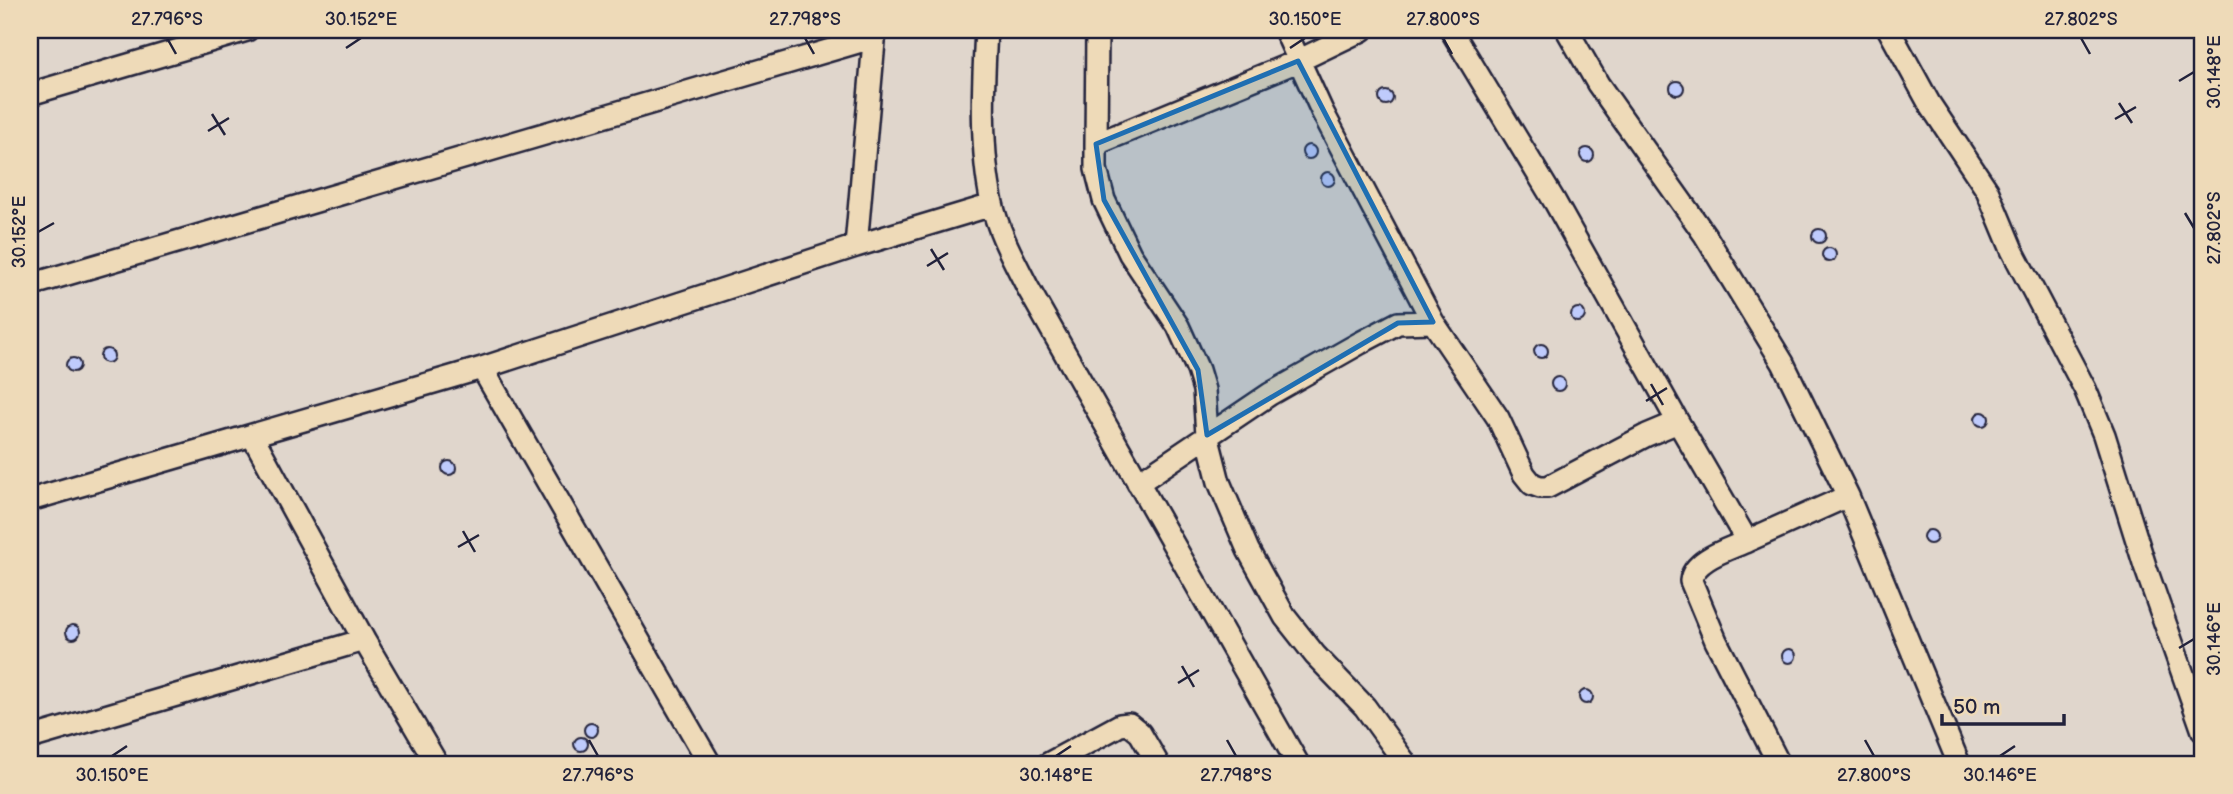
<svg xmlns="http://www.w3.org/2000/svg" width="2233" height="794" font-family="'Balsamiq Sans',sans-serif">
	<rect width="100%" height="100%" fill="#e0d6cc"/>
	<filter id="ink" filterUnits="userSpaceOnUse"><feTurbulence type="fractalNoise" baseFrequency=".0143" numOctaves="2"/><feDisplacementMap in="SourceGraphic" scale="14" xChannelSelector="R" yChannelSelector="G"/><feConvolveMatrix kernelMatrix="1 2 1 2 8 2 1 2 1" color-interpolation-filters="sRGB"/></filter>
	<g filter="url(#ink)">
		<path fill="#bfcbfc" stroke="#22223b" stroke-width="2" d="M1670 88a7 7 0 1 1 14 0a7 7 0 1 1-14 0Z
			M1379 98a7 7 0 1 1 14 0a7 7 0 1 1-14 0Z
			M1302 152a7 7 0 1 1 14 0a7 7 0 1 1-14 0Z
			M1580 155a7 7 0 1 1 14 0a7 7 0 1 1-14 0Z
			M1321 179a7 7 0 1 1 14 0a7 7 0 1 1-14 0Z
			M1812 236a7 7 0 1 1 14 0a7 7 0 1 1-14 0Z
			M1822 255a7 7 0 1 1 14 0a7 7 0 1 1-14 0Z
			M1571 315a7 7 0 1 1 14 0a7 7 0 1 1-14 0Z
			M1534 351a7 7 0 1 1 14 0a7 7 0 1 1-14 0Z
			M100 356a7 7 0 1 1 14 0a7 7 0 1 1-14 0Z
			M66 365a7 7 0 1 1 14 0a7 7 0 1 1-14 0Z
			M1551 384a7 7 0 1 1 14 0a7 7 0 1 1-14 0Z
			M1975 419a7 7 0 1 1 14 0a7 7 0 1 1-14 0Z
			M442 468a7 7 0 1 1 14 0a7 7 0 1 1-14 0Z
			M1923 537a7 7 0 1 1 14 0a7 7 0 1 1-14 0Z
			M66 632a7 7 0 1 1 14 0a7 7 0 1 1-14 0Z
			M1782 656a7 7 0 1 1 14 0a7 7 0 1 1-14 0Z
			M1579 697a7 7 0 1 1 14 0a7 7 0 1 1-14 0Z
			M584 730a7 7 0 1 1 14 0a7 7 0 1 1-14 0Z
			M574 744a7 7 0 1 1 14 0a7 7 0 1 1-14 0Z"/>
		<g fill="none" stroke-linecap="round" stroke-linejoin="round">
			<defs>
				<path id="minor" d="M986 30C983 85 980 149 992 203 998 232 1015 262 1028 288L1298 764
					M1285 30 1322 111 1433 322
					M1362 30 1298 61 1096 144V169L1104 200 1130 254 1178 326 1198 370 1204 390 1207 435 1219 482 1248 550 1285 617 1315 655 1365 707 1406 764
					M1451 30 1555 202 1678 422
					M1567 30 1598 84 1705 235 1783 363 1848 496
					M1889 30 1929 103 1987 190 2012 250 2085 389 2104 435 2145 566 2203 731
					M30 94 247 30
					M1096 144 1097 30
					M856 246 875 30
					M30 285 875 37
					M482 368 710 764
					M252 435 364 640 437 764
					M1138 483 1270 394 1360 343 1398 323 1433 322 1498 418 1524 474 1532 484 1540 487H1548L1647 435 1678 422 1747 541C1730 549 1693 559 1691 581L1716 641 1779 764
					M30 500 482 368 856 246 992 205
					M1747 541 1848 496 1959 764
					M30 738 364 640
					M1048 764 1120 725 1129 724 1140 733 1158 764"/>
			</defs>
			<use href="#minor" stroke="#22223b" stroke-width="26"/>
			<use href="#minor" stroke="#eedab8" stroke-width="21"/>
		</g>
	</g>
	<path fill="#1f6fb2" fill-opacity="0.2" stroke="#1f6fb2" stroke-width="5" stroke-linejoin="round" d="M1298 61 1433 322 1398 323 1207 435 1198 370 1104 200 1096 144Z"/>
	<path fill="none" stroke="#22223b" stroke-width="2.5" d="M167 38 176 54M805 38 814 54M1443 38 1452 54M2081 38 2090 54M346 48 361 38M1290 48 1305 38M2179 81 2194 72M2119 103 2132 123M212 114 225 135M2115 119 2136 107M208 131 229 118M2185 213 2194 228M38 232 54 223M931 249 944 270M927 266 948 253M1651 384 1663 405M1646 401 1667 388M463 531 475 552M458 547 479 535M2179 648 2194 639M1182 666 1194 687M1178 683 1199 670M589 740 598 756M1227 740 1236 756M1865 740 1874 756M112 756 127 746M1056 756 1071 746M2000 756 2015 746"/>
	<rect width="2233" height="794" fill="none" stroke="#eedab8" stroke-width="77"/>
	<path d="M1942 714v10h122v-10" fill="none" stroke="#22223b" stroke-width="3.5"/>
	<text x="1953" y="714" font-size="21" fill="#22223b" stroke="#eedab8" stroke-width="5" paint-order="stroke">50 m</text>
	<rect x="38" y="38" width="2156" height="718" fill="none" stroke="#22223b" stroke-width="2.5"/>
	<g font-size="18" text-anchor="middle" fill="#22223b">
		<text x="167" y="25">27.796°S</text>
		<text x="361" y="25">30.152°E</text>
		<text x="805" y="25">27.798°S</text>
		<text x="1305" y="25">30.150°E</text>
		<text x="1443" y="25">27.800°S</text>
		<text x="2081" y="25">27.802°S</text>
		<text transform="translate(2214 72) rotate(-90)" y="6">30.148°E</text>
		<text transform="translate(2214 228) rotate(-90)" y="6">27.802°S</text>
		<text transform="translate(19 232) rotate(-90)" y="6">30.152°E</text>
		<text transform="translate(2214 639) rotate(-90)" y="6">30.146°E</text>
		<text x="112" y="781">30.150°E</text>
		<text x="598" y="781">27.796°S</text>
		<text x="1056" y="781">30.148°E</text>
		<text x="1236" y="781">27.798°S</text>
		<text x="1874" y="781">27.800°S</text>
		<text x="2000" y="781">30.146°E</text>
	</g>
</svg>
